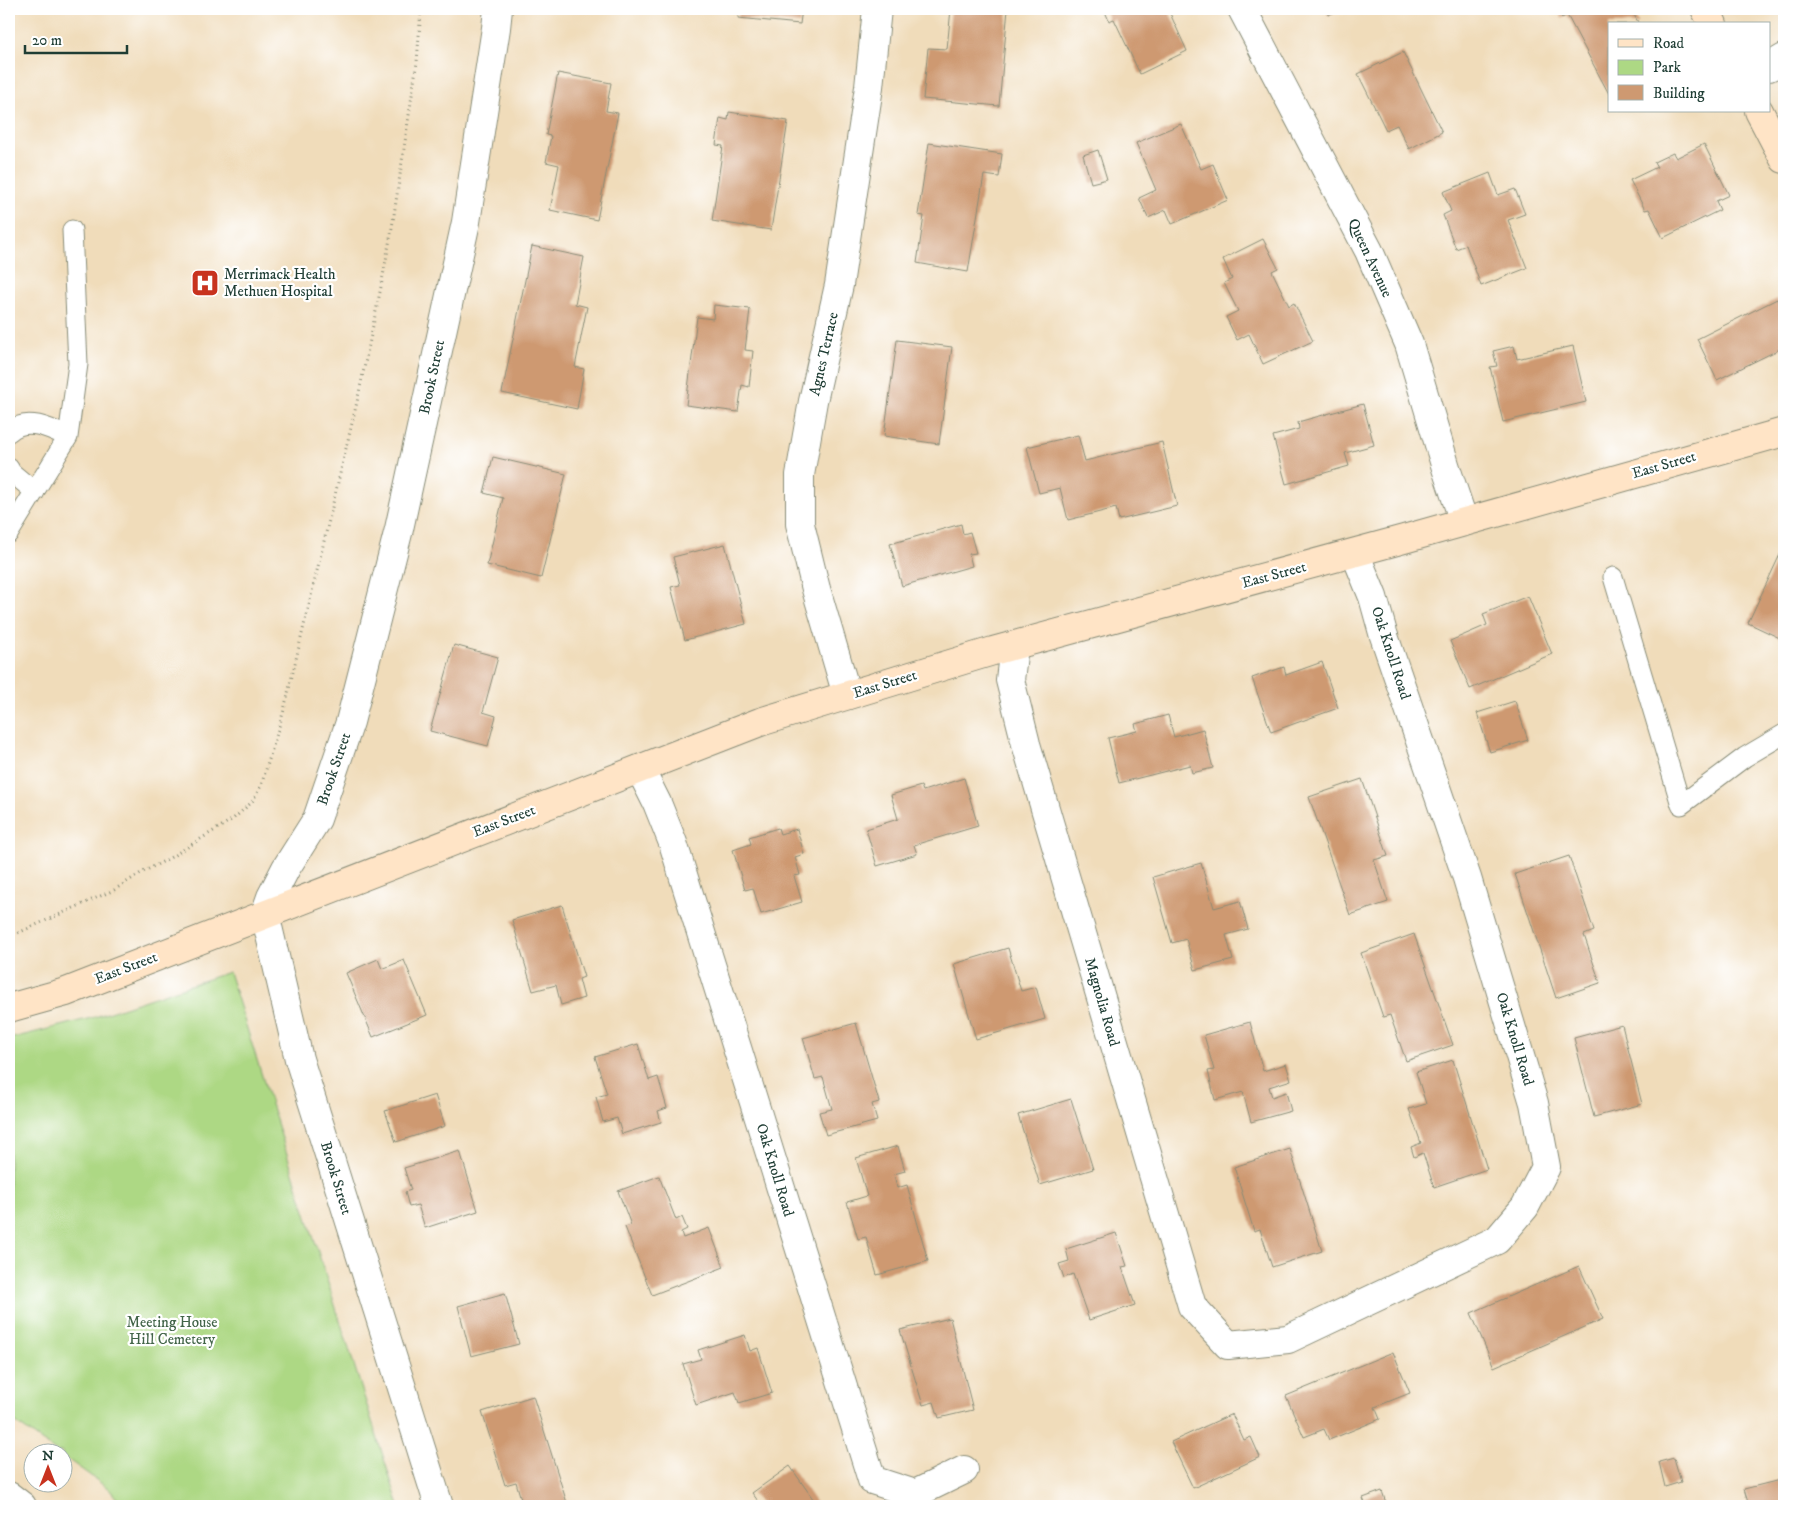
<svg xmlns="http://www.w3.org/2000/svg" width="1793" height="1515" font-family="'IM FELL DW Pica',serif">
	<rect width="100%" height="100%" fill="#fff"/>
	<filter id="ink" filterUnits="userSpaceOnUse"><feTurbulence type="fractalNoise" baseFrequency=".02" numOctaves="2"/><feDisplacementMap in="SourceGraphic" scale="10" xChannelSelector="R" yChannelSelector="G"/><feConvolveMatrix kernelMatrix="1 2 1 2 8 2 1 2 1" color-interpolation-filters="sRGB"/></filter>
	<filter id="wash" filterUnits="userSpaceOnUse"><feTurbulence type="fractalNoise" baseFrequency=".0096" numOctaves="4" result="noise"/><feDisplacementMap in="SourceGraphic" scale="20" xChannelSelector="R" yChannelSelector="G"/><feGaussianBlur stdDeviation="1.12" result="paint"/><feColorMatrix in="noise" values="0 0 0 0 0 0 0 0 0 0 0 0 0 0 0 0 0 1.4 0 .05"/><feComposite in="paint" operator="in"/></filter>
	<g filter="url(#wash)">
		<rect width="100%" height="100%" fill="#f0dcba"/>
		<path fill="#add884" stroke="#668a5c" d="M229 972 399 1506H123L109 1489 63 1456 62 1452H57L9 1418V1039L95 1017Z"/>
		<g id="blocks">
			<path fill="#ce9971" d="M739 9H802L800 24 738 18Z
				M951 9H1008L999 106 923 99 928 48 947 49Z
				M1104 9H1168L1187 51 1140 74 1114 19 1109 21Z
				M1325 9H1342L1328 15Z
				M1557 9H1631L1639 24H1609V94L1567 15 1562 18Z
				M1403 52 1442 132 1409 149 1397 125 1386 130 1358 74Z
				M558 73 611 83 606 111 618 113 597 220 550 210 559 165 546 162 551 136 546 135Z
				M729 112 788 121 771 230 712 221 723 146 716 145 720 118 728 120Z
				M1181 124 1201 169 1213 164 1228 200 1172 224 1166 210 1148 218 1139 198 1156 190 1136 143Z
				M929 143 1002 154 999 177 984 175 968 272 917 263 924 216 918 215Z
				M1704 144 1729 195 1716 201 1720 210 1663 238 1649 209 1645 210 1630 180 1657 167 1654 162 1673 153 1676 158Z
				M1098 150 1107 179 1091 183 1083 155Z
				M1490 173 1498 195 1515 189 1525 214 1508 220 1527 268 1481 286 1466 245 1456 249 1443 215 1451 211 1443 192Z
				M1263 239 1278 268 1272 271 1289 306 1294 303 1313 341 1263 364 1249 334 1237 340 1226 317 1238 311 1224 283 1232 279 1223 259Z
				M532 246 584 257 575 304 587 307 575 367 584 369 577 409 502 393Z
				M1777 299 1784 313V347L1717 380 1697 339Z
				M714 305 750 309 745 350 753 351 749 387 742 385 738 412 686 405 697 317 713 319Z
				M897 340 952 347 939 444 884 436Z
				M1514 346 1517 359 1573 346 1586 402 1503 422 1490 367 1497 366 1493 351Z
				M1363 404 1374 445 1345 453 1349 466 1286 484 1273 436 1299 429 1298 422Z
				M1078 435 1085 461 1162 442 1177 506 1119 520 1116 508 1068 520 1060 488 1039 493 1027 447Z
				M493 457 566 474 541 578 487 565 503 498 484 493Z
				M961 524 963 534 970 532 976 553 969 554 972 566 902 586 890 544Z
				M725 544 746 624 685 640 671 587 680 585 673 557Z
				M1784 546V640L1748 623Z
				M1528 596 1552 654 1470 689 1450 641 1487 625 1483 614Z
				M454 645 498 657 483 712 496 716 488 746 430 731Z
				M1322 662 1338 708 1271 732 1252 678 1284 667 1286 675Z
				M1515 701 1528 740 1490 752 1477 713Z
				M1168 715 1174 737 1203 729 1213 768 1192 773 1190 765 1119 783 1108 738 1137 731 1135 724Z
				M964 778 978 826 914 845 917 854 877 866 866 829 898 819 891 795 921 786 923 791Z
				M1362 779 1388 856 1374 860 1388 902 1350 915 1309 797Z
				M778 828 780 834 797 829 804 854 795 857 800 875 794 876 802 902 761 914 753 888 745 890 733 850 751 844 749 837Z
				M1569 856 1594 931 1584 935 1600 983 1556 998 1515 874Z
				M1201 863 1214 908 1240 901 1248 929 1226 935 1233 960 1195 970 1186 939 1172 943 1153 877Z
				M562 905 584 977 579 979 584 998 561 1005 556 985 533 991 512 920Z
				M1414 934 1453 1045 1406 1061 1390 1015 1383 1017 1361 953Z
				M1008 948 1021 991 1036 987 1045 1019 976 1039 954 964Z
				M378 959 382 969 404 960 427 1015 373 1037 346 973Z
				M1250 1022 1263 1071 1286 1064 1291 1080 1269 1087 1272 1097 1286 1092 1291 1111 1251 1122 1243 1092 1215 1100 1208 1071 1214 1070 1204 1035Z
				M856 1023 879 1102 872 1104 877 1121 826 1135 819 1112 832 1109 823 1077 815 1079 803 1038Z
				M1622 1025 1642 1104 1594 1117 1574 1038Z
				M638 1044 649 1080 658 1077 667 1108 658 1111 661 1122 622 1134 617 1118 603 1122 596 1097 607 1094 595 1057Z
				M1453 1060 1487 1169 1434 1187 1423 1153 1414 1157 1411 1147 1421 1143 1409 1109 1426 1104 1416 1072Z
				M435 1095 445 1126 396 1142 385 1111Z
				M1071 1099 1093 1169 1040 1185 1018 1115Z
				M898 1146 905 1171 894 1174 897 1188 907 1185 928 1261 877 1275 866 1237 858 1239 847 1202 867 1196 856 1158Z
				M1290 1149 1322 1251 1272 1267 1260 1229 1254 1231 1234 1167Z
				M460 1151 478 1211 425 1228 418 1205 409 1207 405 1192 411 1190 404 1168Z
				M659 1176 676 1220 682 1217 687 1229 681 1232 683 1238 709 1228 724 1267 652 1295 625 1227 631 1225 618 1191Z
				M1116 1233 1127 1266 1122 1267 1135 1305 1089 1320 1073 1274 1064 1278 1059 1264 1069 1261 1066 1249Z
				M1579 1266 1603 1319 1494 1367 1471 1313Z
				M505 1293 519 1344 471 1356 458 1306Z
				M950 1318 973 1410 939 1418 934 1402 923 1405 900 1330Z
				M745 1335 750 1351 758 1348 772 1393 739 1403 735 1392 696 1405 683 1364 701 1359 698 1350Z
				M1393 1352 1410 1393 1375 1407 1380 1419 1329 1440 1324 1429 1304 1437 1286 1396Z
				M533 1396 568 1506H523L516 1482 505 1485 482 1412Z
				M1232 1414 1244 1440 1251 1437 1260 1457 1193 1488 1171 1442Z
				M1674 1458 1681 1482 1665 1487 1659 1462Z
				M790 1466 818 1506H762L752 1493Z
				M1784 1479V1506H1749L1744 1489Z
				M1382 1491 1387 1506H1366L1363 1498Z"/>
		</g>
	</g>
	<g filter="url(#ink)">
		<use href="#blocks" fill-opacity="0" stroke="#888c77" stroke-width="1"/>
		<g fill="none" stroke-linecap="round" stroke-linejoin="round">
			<defs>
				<path id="service" d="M9 432C26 416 50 428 68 437
					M9 468 11 472 35 492
					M9 533 68 437 78 364 72 230
					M1613 577 1681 805 1745 757 1784 734"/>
				<path id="minor" d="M1242 9 1369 251 1409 344 1446 468 1464 522
					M1769 67 1784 58
					M1014 646 1010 680 1026 744 1192 1306 1228 1345 1288 1339 1497 1240 1525 1207 1546 1167 1534 1103 1467 878 1383 633 1373 597 1355 553
					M847 695 816 589 800 524V475L813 401 839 285 869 87 877 9
					M640 769 657 803 673 843 872 1480 915 1494 964 1470
					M439 1506 299 1059 265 914 271 897 286 868 317 819 350 722 399 529 466 222 496 28 498 9"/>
				<path id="tertiary" d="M9 1496 22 1506"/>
				<path id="secondary" d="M1705 9 1713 24
					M1759 111 1784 159
					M9 1008 66 992 760 722 993 651 1404 539 1784 432"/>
			</defs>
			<use href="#service" stroke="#888c77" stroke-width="21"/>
			<use href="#minor" stroke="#888c77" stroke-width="30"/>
			<use href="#tertiary" stroke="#888c77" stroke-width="30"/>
			<use href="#secondary" stroke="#888c77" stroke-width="30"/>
			<path stroke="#888c77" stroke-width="3" stroke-dasharray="1 4" stroke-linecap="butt" d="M9 937 114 890 141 873 168 859 233 819 252 802 261 786 284 710 357 402 380 292 392 228 417 62 421 9"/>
			<use href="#service" stroke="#fff" stroke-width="19"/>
			<use href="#minor" stroke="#fff" stroke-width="28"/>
			<use href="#tertiary" stroke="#fff" stroke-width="28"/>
			<use href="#secondary" stroke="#ffe4c6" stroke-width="28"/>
		</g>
	</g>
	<defs>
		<symbol id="hospital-square" viewBox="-11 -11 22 22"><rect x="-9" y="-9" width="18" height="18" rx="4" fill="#c8321e" stroke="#fff"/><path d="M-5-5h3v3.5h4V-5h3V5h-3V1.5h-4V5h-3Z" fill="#fff"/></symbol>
	</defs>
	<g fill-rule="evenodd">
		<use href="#hospital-square" x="189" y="267" width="32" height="32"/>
	</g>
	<g text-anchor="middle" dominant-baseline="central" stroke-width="4.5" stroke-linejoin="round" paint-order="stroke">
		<g font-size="15" fill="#1f3d34" stroke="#fff">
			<text transform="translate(1370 258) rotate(65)">Queen Avenue</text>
			<text transform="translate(824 354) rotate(-77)">Agnes Terrace</text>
			<text transform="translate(432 377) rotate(-78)">Brook Street</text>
			<text transform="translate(1664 465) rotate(-16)">East Street</text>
			<text transform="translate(1274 575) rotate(-15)">East Street</text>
			<text transform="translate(1391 653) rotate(72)">Oak Knoll Road</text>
			<text transform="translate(885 684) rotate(-17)">East Street</text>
			<text transform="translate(334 769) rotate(-71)">Brook Street</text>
			<text transform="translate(504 821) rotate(-21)">East Street</text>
			<text transform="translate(126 968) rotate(-21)">East Street</text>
			<text transform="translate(1102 1002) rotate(74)">Magnolia Road</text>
			<text transform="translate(1515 1039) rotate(73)">Oak Knoll Road</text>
			<text transform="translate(775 1170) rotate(73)">Oak Knoll Road</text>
			<text transform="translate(336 1178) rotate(73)">Brook Street</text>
		</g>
		<g font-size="15" fill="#1f3d34" stroke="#fff" text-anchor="start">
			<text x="224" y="274">Merrimack Health<tspan x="224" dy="17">Methuen Hospital</tspan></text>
		</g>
		<g font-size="15" fill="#426448" stroke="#fff">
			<text x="172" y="1322">Meeting House<tspan x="172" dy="17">Hill Cemetery</tspan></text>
		</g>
	</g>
	<rect width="1793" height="1515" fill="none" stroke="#fff" stroke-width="30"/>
	<rect x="1608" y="22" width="162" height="90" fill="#ffffff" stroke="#a5b1ae"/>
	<rect x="1618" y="39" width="25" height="8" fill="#ffe4c6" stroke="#a5b1ae"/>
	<text x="1653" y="48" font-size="15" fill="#1f3d34">Road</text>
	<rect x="1618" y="60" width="25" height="15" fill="#add884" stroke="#a5b1ae"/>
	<text x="1653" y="72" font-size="15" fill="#1f3d34">Park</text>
	<rect x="1618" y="85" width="25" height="15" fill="#ce9971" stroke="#a5b1ae"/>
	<text x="1653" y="98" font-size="15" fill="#1f3d34">Building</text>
	<g transform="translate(48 1468)"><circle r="24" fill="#ffffff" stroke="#a5b1ae"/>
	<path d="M0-4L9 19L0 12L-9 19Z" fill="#c8321e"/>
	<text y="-8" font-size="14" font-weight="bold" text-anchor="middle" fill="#1f3d34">N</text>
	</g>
	<path d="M25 45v8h102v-8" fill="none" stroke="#1f3d34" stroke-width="2.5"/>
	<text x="32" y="45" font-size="15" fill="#1f3d34" stroke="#ffffff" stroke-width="4" paint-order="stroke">20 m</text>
</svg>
